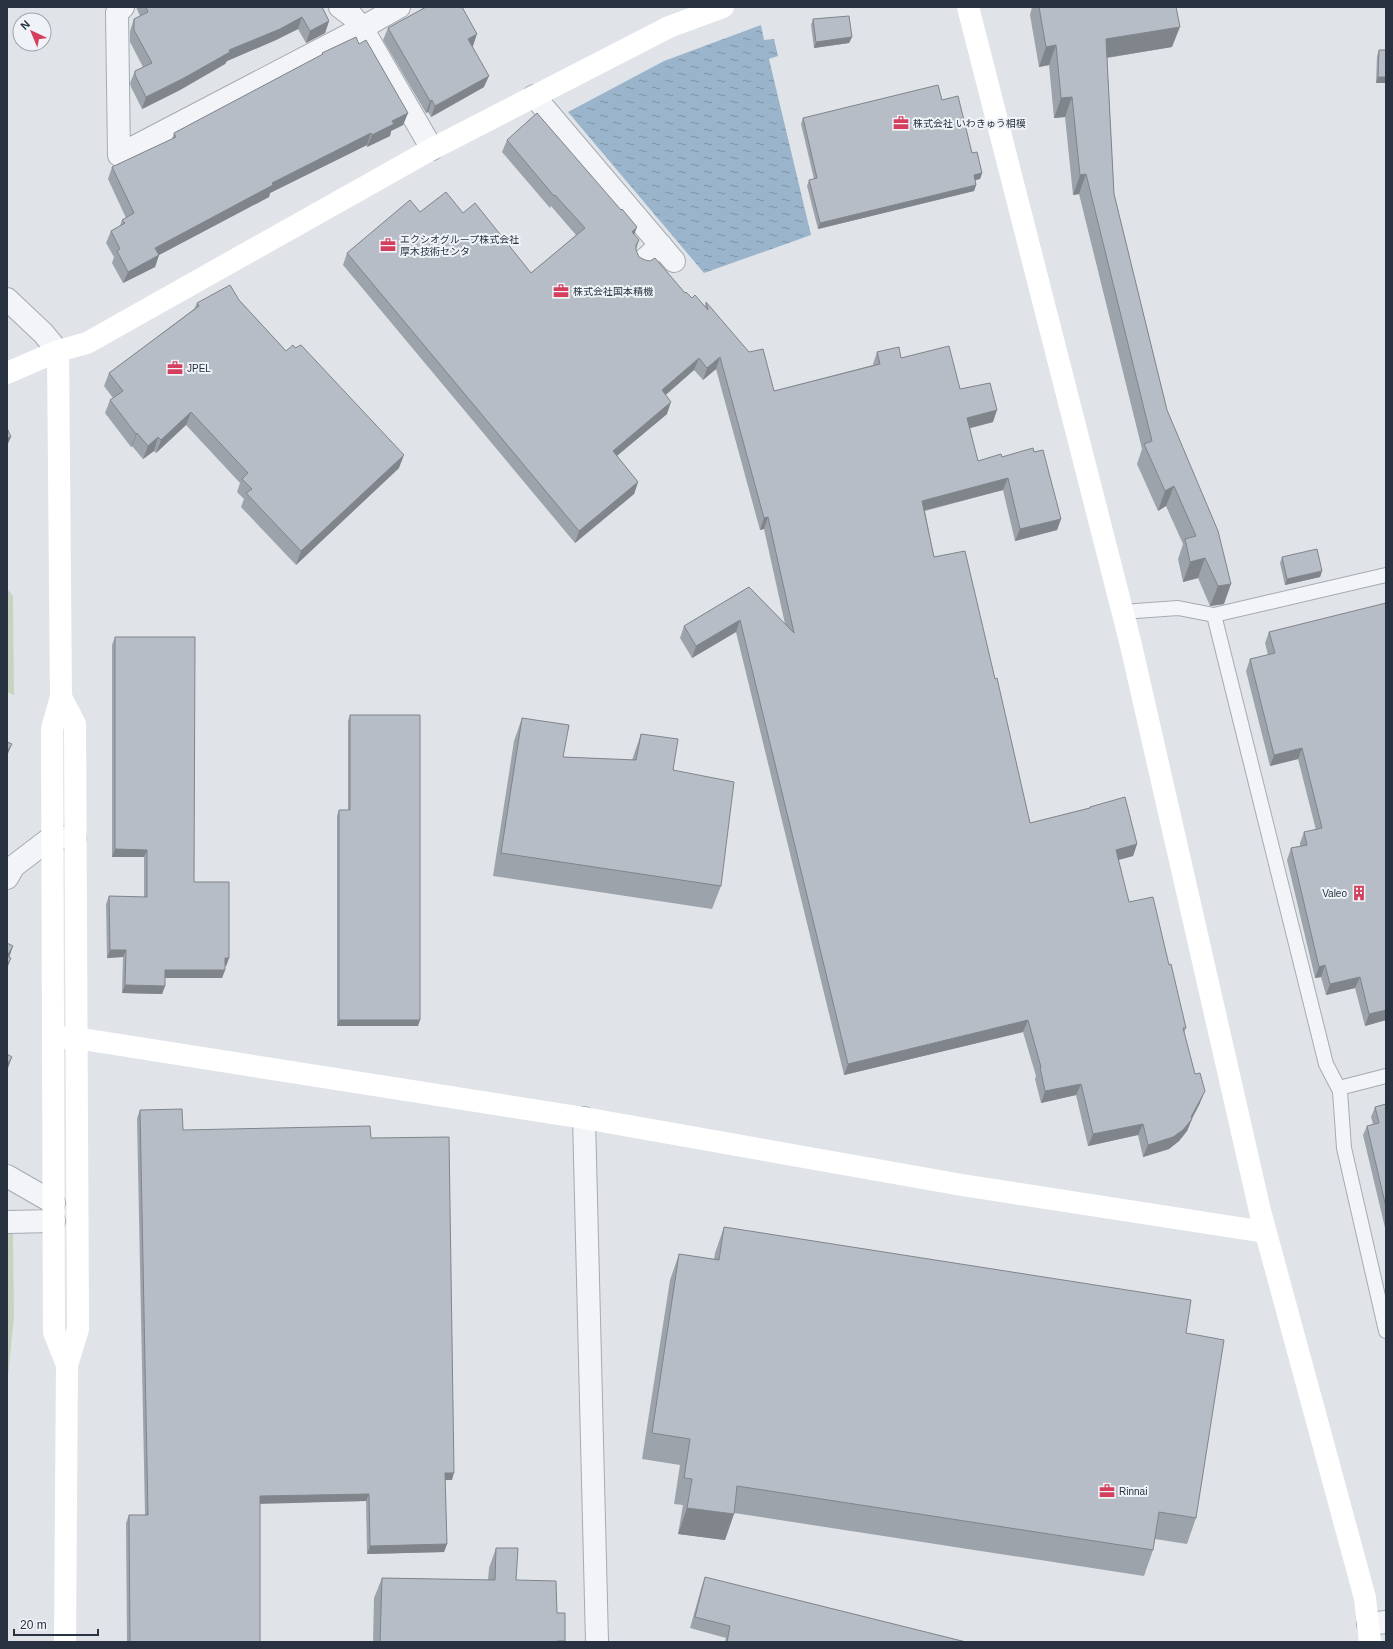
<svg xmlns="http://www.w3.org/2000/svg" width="1393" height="1649" font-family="Helvetica,'Noto Sans JP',sans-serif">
	<defs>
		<pattern id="water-ripples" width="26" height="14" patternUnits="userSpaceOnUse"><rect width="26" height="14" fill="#99b4cb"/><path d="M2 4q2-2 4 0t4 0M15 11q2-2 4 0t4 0" fill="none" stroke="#7d93a6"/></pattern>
	</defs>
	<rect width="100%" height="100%" fill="#e0e4e9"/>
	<path fill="#c6d4c0" d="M7 589 13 596 14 695 7 692Z
		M7 1234H13L14 1316 7 1387Z"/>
	<path fill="url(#water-ripples)" d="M761 25 764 40 774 39 778 56 769 59 811 235 704 273 568 112 664 61Z"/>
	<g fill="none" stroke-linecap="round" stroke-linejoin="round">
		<defs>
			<path id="lane" d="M1122 612 1178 608 1214 615 1386 575
				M1214 615 1326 1064 1340 1091 1344 1148 1386 1331
				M1339 1088 1386 1076"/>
			<path id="street" d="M123 7 117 13 119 155 362 28 399 7
				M340 7 352 16 362 28 432 149
				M534 96 674 261
				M644 260 661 245
				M7 299 43 333 58 351
				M7 878 14 866 52 837 75 838
				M584 1118 597 1642
				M7 1176 54 1203
				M7 1222 54 1221
				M1368 1624 1386 1622"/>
		</defs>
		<use href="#lane" stroke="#a5abb3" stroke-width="16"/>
		<use href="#street" stroke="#a5abb3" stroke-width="24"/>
		<use href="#lane" stroke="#f2f4f7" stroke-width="14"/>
		<use href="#street" stroke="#f2f4f7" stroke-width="22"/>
		<path stroke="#fff" stroke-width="22" d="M968 7 1130 641 1260 1211 1365 1598 1370 1642
			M58 351 61 697 52 729 54 1332 67 1365
			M7 373 58 351 87 343 432 149 669 27 723 7
			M61 697 75 724 78 1329 67 1365 65 1642
			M53 1037 76 1038 584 1118 962 1185 1265 1232"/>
	</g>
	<path fill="#9da3aa" d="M136 7H322L329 21 325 33 306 43 298 29 276 40 227 61 225 64 180 90 142 109 131 87 130 83 135 71 143 67 130 42V31L134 19 140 16Z
		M423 7H462L484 87 431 117 428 112 426 113 383 40 388 28 423 9Z
		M1032 7H1176L1172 47 1107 58 1114 194 1167 410 1224 604 1210 606 1198 578 1183 582 1178 559 1183 544 1166 506 1158 511 1137 464 1142 449 1079 194 1073 195 1065 117 1054 118 1049 65 1039 67 1030 15Z
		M813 19 852 37 849 43 814 48 811 25Z
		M359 44 408 113 403 125 391 131 390 136 367 147V145L270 193 269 197 159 255 155 267 123 283 112 263 114 257 106 243 111 231 120 226 122 220 126 218 108 179 112 167 172 139 174 133 322 55V53Z
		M1379 50 1386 83H1376L1377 56Z
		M942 100 982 173 980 179 975 180 976 185 974 191 818 229 807 186 809 180 814 179 801 124 803 118Z
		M507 140 634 235 639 240 636 250 639 257 692 298 705 306 706 302 774 391 873 365V364L877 352 901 358 960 389 993 422 970 428 978 461 1034 452 1061 519 1057 530 1015 541 1003 490 925 511 934 557 995 679 1030 823 1089 808 1090 807 1137 844 1133 856 1118 860 1129 902 1169 965 1186 1028 1184 1033 1200 1103 1192 1119 1187 1131 1179 1141 1169 1149 1143 1157 1138 1135 1088 1146 1076 1095 1041 1103 1035 1079 1036 1076 1023 1032 844 1075 736 632 692 658 680 638 684 626 749 587 785 624 764 529 760 530 716 369 703 380 694 370 666 395 667 414 617 456 638 482 634 494 575 543 343 265 347 253 420 212 463 213 531 273 576 235 551 206 550 208 502 152Z
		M239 300 286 351 399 468 296 565 241 507 244 499 237 492 240 483 186 425 156 453 154 451 143 459 132 446 131 447 105 413 110 400 113 398 104 386 109 373 194 309 197 303Z
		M1282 557 1322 571 1320 577 1285 585 1280 563Z
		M1269 632 1386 1020 1365 1026 1355 988 1326 995 1321 977 1315 978 1287 860 1291 848 1300 846V843L1304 832 1316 830 1298 759 1270 766 1246 671 1250 659 1268 655 1265 643Z
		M115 637 194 882 229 958 226 966H225V970L222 978H165V986L162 994 122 993 123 957 107 958 106 904 109 896 144 897V857H112V645Z
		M350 715 418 1026H337V816L339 810H348V721Z
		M522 718 563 757 632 760 641 734 673 770 721 886 712 909 493 876 514 741Z
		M1386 1104V1232L1363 1135 1367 1126 1373 1124 1371 1117 1375 1107Z
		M140 1110 183 1130 371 1138 452 1480H445L447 1544 444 1552 367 1554 366 1501 260 1503V1642H127L126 1523 129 1515H145L137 1118Z
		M724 1227 1186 1333 1196 1518 1187 1544 1155 1539 1153 1550 1144 1576 734 1513 725 1540 678 1534 683 1505 674 1504 680 1465 642 1459 670 1280 679 1254 714 1259 715 1253Z
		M496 1548 516 1580 557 1613 565 1641 564 1642H373L374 1598 382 1578 488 1580 489 1568Z
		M705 1577 966 1642H725L726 1638 690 1628 701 1589Z"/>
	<path fill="#80848b" d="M302 17 298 29 276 40 227 61 225 64 180 90 142 109 146 97 229 50Z
		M329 21 325 33 306 43 310 31Z
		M1180 27 1172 47 1098 59 1106 39Z
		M477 34 473 46 464 51 468 39Z
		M852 37 849 43 814 48 816 42Z
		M1056 45 1049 65 1039 67 1046 47Z
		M489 76 484 87 431 117 435 106Z
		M1378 77H1386V83H1376Z
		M1072 97 1065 117 1054 118 1061 98Z
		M432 100 428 112 426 113 430 101Z
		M408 113 403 125 391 131 390 136 367 147 372 135 392 121Z
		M371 133 367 145 270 193 269 197 159 255 155 267 123 283 128 272 155 248 272 183Z
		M982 173 980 179 972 181 974 175Z
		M1086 174 1079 194 1073 195 1080 175Z
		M976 185 974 191 818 229 820 223Z
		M637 227 633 238 632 232Z
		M720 357 716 369 703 380 707 368Z
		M699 358 694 370 657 402 662 390Z
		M671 402 667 414 608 463 613 451Z
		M997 410 993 422 963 430 967 418Z
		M191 412 186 425 156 453 161 440Z
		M137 433 132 446 131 447 136 434Z
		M11 437 7 446V438Z
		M158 437 154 451 143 459 148 446Z
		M404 455 399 468 296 565 301 551Z
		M1008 478 1003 490 918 512 922 501Z
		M638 482 634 494 575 543 579 531Z
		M1174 486 1166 506 1158 511 1165 491Z
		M768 517 764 529 760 530 764 518Z
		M1061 519 1057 530 1015 541 1020 529Z
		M1205 558 1198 578 1183 582 1190 562Z
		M1322 571 1320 577 1285 585 1287 579Z
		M1231 584 1224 604 1210 606 1218 586Z
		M740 620 736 632 692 658 696 646Z
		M12 744 7 756V752Z
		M1302 748 1298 759 1270 766 1274 755Z
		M1137 844 1133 856 1111 862 1116 850Z
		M115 849 147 850 144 857H112Z
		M13 946 9 958 7 956Z
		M110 950H126L123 957 107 958Z
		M11 958 7 969V965Z
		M225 958H229L226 966H222Z
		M1325 965 1321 977 1315 978 1319 967Z
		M165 970H225L222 978H163Z
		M1360 977 1355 988 1326 995 1330 984Z
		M125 985 165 986 162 994 122 993Z
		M1386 1010V1020L1365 1026 1369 1014Z
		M339 1020H420L418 1026H337Z
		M1028 1020 1023 1032 844 1075 848 1064Z
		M12 1057 8 1068 7 1069V1065Z
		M1081 1084 1076 1095 1041 1103 1045 1091Z
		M1205 1091 1200 1103 1191 1120 1192 1119 1187 1131 1179 1141 1169 1149 1143 1157 1148 1145 1191 1117Z
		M1143 1124 1138 1135 1088 1146 1093 1134Z
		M445 1473H454L452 1480H442Z
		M369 1494 366 1501 257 1504 260 1496Z
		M687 1508 734 1514 725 1540 678 1534Z
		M447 1544 444 1552 367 1554 370 1546Z
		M557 1641H565L564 1642H556Z"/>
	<path fill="#b7bdc6" stroke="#80848b" d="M146 7H322L329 21 310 31 302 17 280 29 229 50 230 52 184 78 146 97 135 75V71L152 63 134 30V19L148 12Z
		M426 7H462L477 34 468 39 489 76 435 106 432 100 430 101 388 28Z
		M1039 7H1176L1180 27 1106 39 1114 194 1167 410 1218 531 1231 584 1218 586 1205 558 1190 562 1185 539 1196 536 1174 486 1165 491 1144 444 1152 441 1086 174 1080 175 1072 97 1061 98 1056 45 1046 47Z
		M849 16 852 37 816 42 813 19Z
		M356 37 359 44 366 40 408 113 392 121 394 124 372 135 371 133 272 183 273 185 155 248 159 255 128 272 117 251 120 249 111 231 125 223 122 220 134 213 112 167 176 137 174 133 323 54 322 53Z
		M1379 50H1386V77H1378Z
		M938 85 942 100 958 96 972 153 977 152 982 173 974 175 976 185 820 223 809 180 817 178 803 118Z
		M537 113 621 210 622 209 637 227 632 232 639 240 636 245V250L639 257 645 260 650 261 655 258 685 293 686 292 692 298 695 295 708 310 706 302 749 352 763 349 774 391 880 364 877 352 899 347 901 358 949 346 960 389 990 383 997 410 967 418 978 461 1001 454 1002 457 1033 448 1034 452 1043 450 1061 519 1020 529 1008 478 922 501 934 557 965 551 995 679 997 678 1030 823 1090 808V807L1125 797 1137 844 1116 850 1129 902 1153 897 1169 965 1171 964 1186 1028H1183L1195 1074 1200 1073 1205 1091 1191 1117 1192 1119 1183 1130 1173 1137 1148 1145 1143 1124 1093 1134 1081 1084 1045 1091 1040 1067H1041L1028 1020 848 1064 740 620 696 646 684 626 749 587 794 633 768 517 764 518 720 357 707 368 699 358 662 390 671 402 613 451 638 482 579 531 347 253 410 200 420 212 446 192 463 213 475 203 531 273 585 228 555 195 554 196 507 140Z
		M230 285 239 300 286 351 293 345 295 348 301 345 404 455 301 551 246 493 252 489 242 479 248 473 191 412 161 440 158 437 148 446 137 433 136 434 110 400 123 391 109 373 199 306 197 303Z
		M7 428 11 437 7 438Z
		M1317 549 1322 571 1287 579 1282 557Z
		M1386 603V1010L1369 1014 1360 977 1330 984 1325 965 1319 967 1291 848 1307 845 1304 832 1322 828 1302 748 1274 755 1250 659 1275 653 1269 632Z
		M115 637H195L194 882H229V958H225V970H165V986L125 985 126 950H110L109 896 147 897V850L115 849Z
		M350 715H420V1020H339V810H350Z
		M522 718 569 725 563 757 636 760 641 734 678 739 673 770 734 782 721 886 501 853Z
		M7 742 12 744 7 752Z
		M7 943 13 946 7 956 11 958 7 965Z
		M7 1054 12 1057 7 1065Z
		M1386 1104V1207L1367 1126 1379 1123 1375 1107Z
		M182 1109 183 1130 370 1126 371 1138 449 1137 454 1473H445L447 1544 370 1546 369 1494 260 1496V1642H130L129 1515H148L140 1110Z
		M724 1227 1191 1300 1186 1333 1224 1340 1196 1518 1159 1512 1153 1550 737 1486 734 1514 687 1508 692 1479 684 1478 690 1439 652 1433 679 1254 719 1260Z
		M496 1548H518L516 1580 556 1581 557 1613H565V1641H557V1642H380L382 1578 495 1580Z
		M705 1577 966 1642H727L730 1626 695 1617Z"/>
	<defs>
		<symbol id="office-bare" viewBox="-9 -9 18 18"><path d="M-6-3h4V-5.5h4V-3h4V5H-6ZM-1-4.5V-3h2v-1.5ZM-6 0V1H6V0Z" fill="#d43f5e" stroke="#eff3f7" stroke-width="2.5" paint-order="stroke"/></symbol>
		<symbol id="building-bare" viewBox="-9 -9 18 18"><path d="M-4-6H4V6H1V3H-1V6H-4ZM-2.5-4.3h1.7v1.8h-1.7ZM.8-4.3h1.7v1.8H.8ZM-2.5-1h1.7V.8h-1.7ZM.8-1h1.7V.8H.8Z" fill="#d43f5e" stroke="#eff3f7" stroke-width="2.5" paint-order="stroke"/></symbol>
	</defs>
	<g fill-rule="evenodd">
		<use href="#office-bare" x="890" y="112" width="22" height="22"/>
		<use href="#office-bare" x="377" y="234" width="22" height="22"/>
		<use href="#office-bare" x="550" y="280" width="22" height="22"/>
		<use href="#office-bare" x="164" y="357" width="22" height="22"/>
		<use href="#building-bare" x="1348" y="882" width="22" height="22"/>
		<use href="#office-bare" x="1096" y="1480" width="22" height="22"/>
	</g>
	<g text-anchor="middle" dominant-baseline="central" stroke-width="4" stroke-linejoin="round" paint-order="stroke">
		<g font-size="10" fill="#283241" stroke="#eff3f7" text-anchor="start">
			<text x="913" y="123">株式会社 いわきゅう相模</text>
			<text x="400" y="239">エクシオグループ株式会社<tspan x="400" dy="12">厚木技術センタ</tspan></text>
			<text x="573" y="291">株式会社国本精機</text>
			<text x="187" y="368">JPEL</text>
			<text x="1347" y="893" text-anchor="end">Valeo</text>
			<text x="1119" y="1491">Rinnai</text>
		</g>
	</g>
	<rect width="1393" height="1649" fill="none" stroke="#283241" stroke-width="16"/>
	<g transform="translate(32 32) rotate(316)"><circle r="19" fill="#eff3f7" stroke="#9fa6ae"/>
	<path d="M0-3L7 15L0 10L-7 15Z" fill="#d43f5e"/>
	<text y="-6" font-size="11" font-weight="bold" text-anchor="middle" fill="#283241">N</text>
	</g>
	<path d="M14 1629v6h84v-6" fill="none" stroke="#283241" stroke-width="2"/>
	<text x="20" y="1629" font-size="12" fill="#283241" stroke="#eff3f7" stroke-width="3" paint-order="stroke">20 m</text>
</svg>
